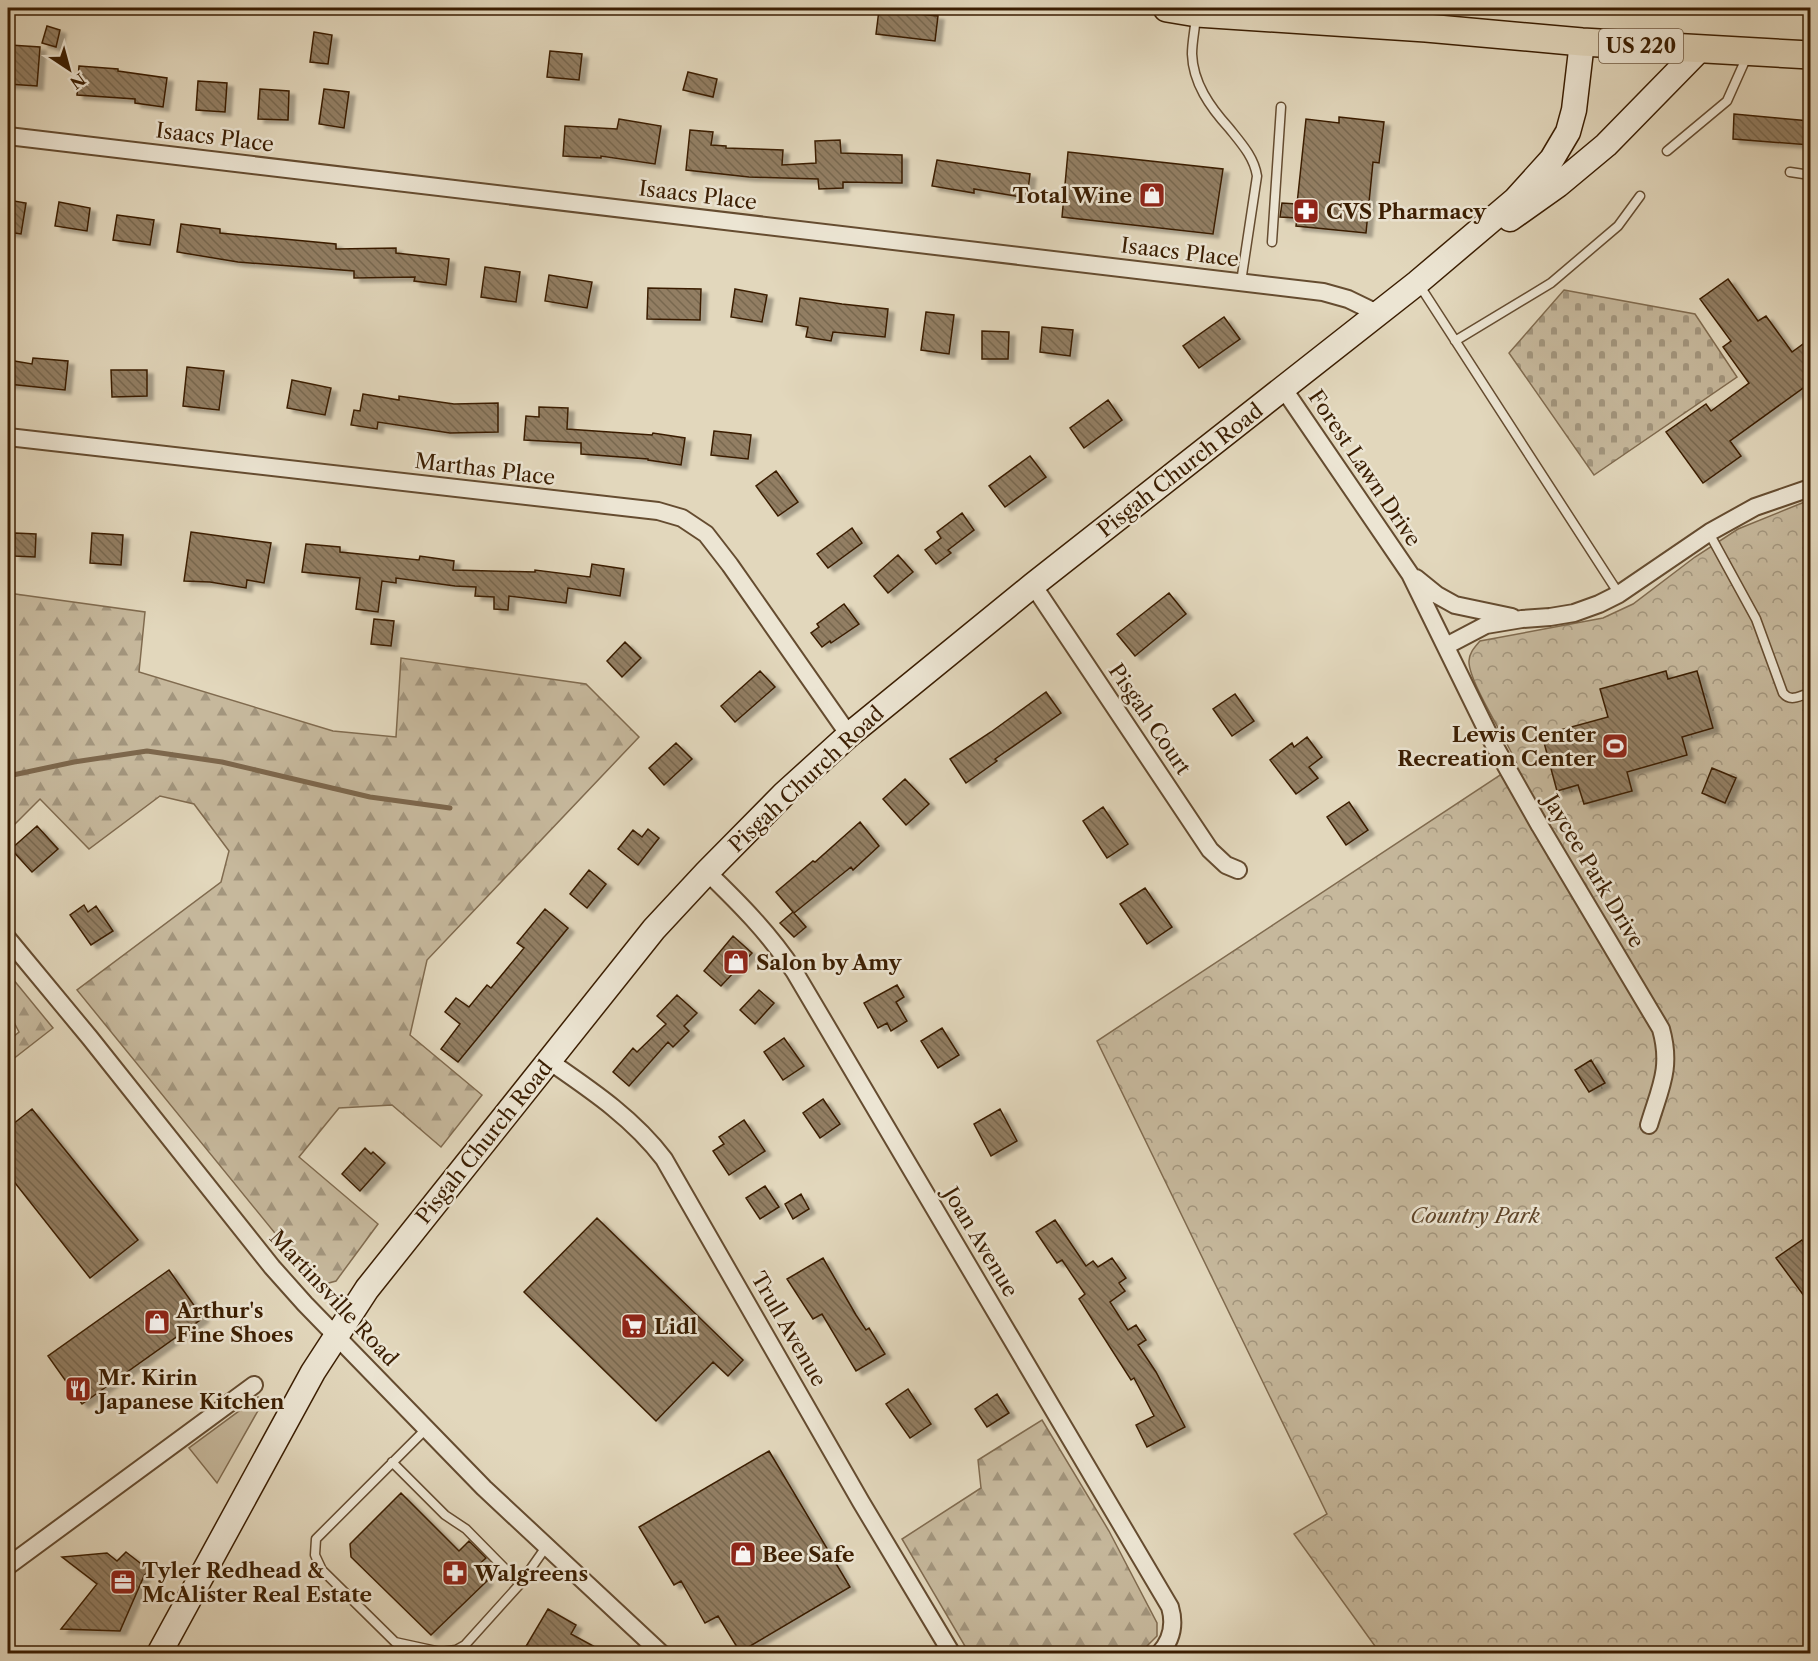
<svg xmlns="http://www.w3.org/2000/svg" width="1818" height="1661" font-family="'Libre Caslon Text',serif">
	<defs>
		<pattern id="forest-firs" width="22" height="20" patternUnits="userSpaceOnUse" patternTransform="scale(1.5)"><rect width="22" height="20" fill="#c6b89c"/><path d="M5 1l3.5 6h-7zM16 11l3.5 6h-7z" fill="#a2957d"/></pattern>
		<pattern id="cemetery-stones" width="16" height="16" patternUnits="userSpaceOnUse" patternTransform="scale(1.5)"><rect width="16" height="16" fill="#c6b89c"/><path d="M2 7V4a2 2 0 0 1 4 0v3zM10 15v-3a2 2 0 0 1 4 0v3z" fill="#a2957d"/></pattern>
		<pattern id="park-crowns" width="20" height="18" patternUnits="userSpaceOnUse" patternTransform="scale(1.5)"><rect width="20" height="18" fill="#c6b89c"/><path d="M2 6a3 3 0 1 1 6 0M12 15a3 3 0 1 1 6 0" fill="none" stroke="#a2957d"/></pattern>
		<pattern id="building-back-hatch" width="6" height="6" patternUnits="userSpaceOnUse" patternTransform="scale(1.5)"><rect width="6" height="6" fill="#927e63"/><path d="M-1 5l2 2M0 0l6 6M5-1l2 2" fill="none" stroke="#78674f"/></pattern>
		<filter id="shadow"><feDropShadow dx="6" dy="4" stdDeviation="1.5" flood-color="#0004"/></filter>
	</defs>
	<rect width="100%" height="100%" fill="#e2d7bc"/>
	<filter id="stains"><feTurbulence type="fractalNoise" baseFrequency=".00333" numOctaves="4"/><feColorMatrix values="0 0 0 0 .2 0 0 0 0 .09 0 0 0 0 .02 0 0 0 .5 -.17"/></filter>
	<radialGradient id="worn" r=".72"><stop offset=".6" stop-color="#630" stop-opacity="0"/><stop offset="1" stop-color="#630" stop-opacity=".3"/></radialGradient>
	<path fill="#c6b89c" stroke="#806b4f" stroke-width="1.5" d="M258 1397 264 1400 217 1483 189 1448Z"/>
	<path fill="url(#forest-firs)" stroke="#806b4f" stroke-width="1.5" d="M8 593 145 612 139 672 333 731 396 737 401 658 586 684 639 737 427 960 410 1035 482 1095 441 1147 392 1105 339 1108 299 1157 378 1224 336 1281 318 1286 77 990 221 882 229 851 194 804 160 796 89 849 40 799 8 831Z
		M8 973 53 1028 8 1063V1041L19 1032 8 1011Z
		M1042 1420 1109 1531 1157 1623V1636L1140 1653H969L902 1539 981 1488 978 1460Z"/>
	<path fill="url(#cemetery-stones)" stroke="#806b4f" stroke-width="1.5" d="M1564 290 1695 314 1737 377 1594 475 1509 353Z"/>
	<path fill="url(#park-crowns)" stroke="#806b4f" stroke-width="1.5" d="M1810 501V1653H1380L1294 1534 1327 1514 1097 1041 1517 764C1508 742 1468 681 1469 661 1469 653 1475 647 1480 641L1603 618 1633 604 1695 557 1738 529 1802 503Z"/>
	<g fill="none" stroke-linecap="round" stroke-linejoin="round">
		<path stroke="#7d674c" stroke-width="5" d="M8 776 74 762 147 751 222 762 370 797 450 808"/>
	</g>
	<path fill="url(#building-back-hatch)" stroke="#3b1e02" stroke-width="1.5" filter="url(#shadow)" d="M879 10 938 16 935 41 876 34Z
		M47 26 60 30 56 47 42 43Z
		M314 32 332 35 328 64 310 62Z
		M10 45 40 47 37 86 8 84Z
		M550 51 582 54 579 80 547 77Z
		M79 66 118 69V71L167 78 163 107 135 103V99L77 95Z
		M688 72 717 79 713 97 683 90Z
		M198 81 227 83 225 112 196 110Z
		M260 89 289 91 288 120 258 119Z
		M324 89 349 92 344 128 319 124Z
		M1734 114 1810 121V145L1733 139Z
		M1339 117 1384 122 1379 163 1373 162 1366 233 1296 226 1297 218 1280 217 1282 203 1297 204 1306 119 1339 123Z
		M619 119 661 126 655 164 601 156V158L563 156 565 126 617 129Z
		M690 130 713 132 711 145 726 146V148L783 150 782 165 816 163 815 141 840 140 841 153 902 155V183L843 182V188L819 189 818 179 749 177 686 170Z
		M1068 152 1223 169 1213 234 1062 217Z
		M937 160 1030 174 1027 198 974 189V193L932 186Z
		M8 200 26 203 21 234 8 232Z
		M59 202 90 208 87 231 55 226Z
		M117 215 154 220 150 245 113 240Z
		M181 224 220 229V233L336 244V249L396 248V253L449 259 446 285 414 281 415 277 354 278V271L238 262 177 252Z
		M485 267 520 272 516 302 481 297Z
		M549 275 592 282 587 308 545 301Z
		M1728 279 1758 321 1766 316 1792 352 1810 339V383L1730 441 1741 456 1703 483 1666 432 1706 404 1711 411 1749 383 1723 347 1731 341 1700 299Z
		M648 288 701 289 700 320 647 319Z
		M735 289 767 295 762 322 731 317Z
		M800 298 842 304 888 309 885 337 833 332 831 341 806 337 808 327 796 325Z
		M926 312 954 315 949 354 921 350Z
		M1224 317 1240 339 1199 368 1183 346Z
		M1042 327 1073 330 1070 356 1040 352Z
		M982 331 1009 332 1008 359H982Z
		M33 358 68 361 65 390 8 384V360L32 364Z
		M187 367 224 371 219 410 183 406Z
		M111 370H147V396L112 397Z
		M292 380 331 388 325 415 287 408Z
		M363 394 399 400V396L454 404 498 403V432L450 433 378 422 377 429 351 425 354 410 360 411Z
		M1108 400 1122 420 1084 448 1070 428Z
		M539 407 568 408 567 429 652 435 653 433 685 438 681 465 648 460V459L581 454V443L524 440 526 416 539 417Z
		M714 431 751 435 748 459 711 455Z
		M1030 456 1046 477 1005 507 989 486Z
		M776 471 798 502 778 516 756 486Z
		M962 513 974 530 948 550 951 553 936 564 925 550 941 538 937 532Z
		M852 528 862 543 828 568 817 554Z
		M191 532 271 543 264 583 247 580 246 588 210 582 184 581Z
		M15 533 36 534 35 557 14 556Z
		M92 533 123 535 121 565 90 563Z
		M306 544 340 547V552L419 560 420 556 454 561 453 570 535 572V570L590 577 592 564 624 569 620 596 568 588 566 603 509 596 508 610 494 609V597L475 596 476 587 455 586 396 578V583L382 581 378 612 356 609 360 578 302 572Z
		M898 555 913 572 888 593 874 576Z
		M1169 593 1186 614 1135 656 1117 634Z
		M844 604 859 624 831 643 830 641 822 647 811 633 819 627 817 624Z
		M374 619 394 621 391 646 371 644Z
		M625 642 641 658 622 677 607 661Z
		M760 671 775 687 735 722 721 706Z
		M1666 671 1668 679 1697 671 1713 728 1682 737 1687 755 1627 772 1632 791 1584 804 1578 785 1557 791 1542 735 1608 717 1600 689Z
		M1046 692 1061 713 995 759 997 761 966 783 950 759 991 732Z
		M1235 694 1254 721 1232 736 1213 709Z
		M1307 737 1322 757 1309 767 1318 778 1296 794 1270 760 1292 743 1294 747Z
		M676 743 692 759 664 785 649 768Z
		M1712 768 1736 778 1725 803 1702 793Z
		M905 779 929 804 906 825 883 799Z
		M1349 802 1368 830 1346 845 1327 817Z
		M1103 807 1128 844 1107 858 1083 821Z
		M860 822 879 846 853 870 851 867 794 913 806 927 794 937 780 923 793 912 776 892 813 861 815 862Z
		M37 826 58 849 32 872 11 849Z
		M648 829 659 838 638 865 618 849 633 830 642 837Z
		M589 870 606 884 587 908 570 894Z
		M1145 888 1172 927 1147 944 1120 904Z
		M84 905 88 912 96 906 113 931 91 945 70 915Z
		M545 909 568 928 458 1062 441 1049 460 1024 445 1012 456 998 469 1007 487 985 491 988 524 948 517 943Z
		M733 936 752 953 721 986 704 971Z
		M897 985 904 997 896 1002 907 1021 891 1031 887 1023 878 1028 864 1003Z
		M759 990 774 1003 755 1024 740 1010Z
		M677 995 697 1013 684 1026 689 1031 673 1047 668 1042 629 1086 613 1072 633 1048 637 1052 666 1024 657 1016Z
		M942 1028 959 1055 938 1068 921 1041Z
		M784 1038 804 1066 783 1080 764 1052Z
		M1591 1060 1605 1083 1589 1092 1575 1070Z
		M823 1099 840 1124 820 1138 803 1113Z
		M32 1109 138 1240 90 1278 8 1174V1128Z
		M1000 1109 1017 1141 991 1156 974 1124Z
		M744 1120 765 1151 729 1175 713 1151 724 1144 719 1137Z
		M365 1148 371 1154 373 1152 385 1163 360 1191 342 1174Z
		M765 1186 779 1207 760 1219 746 1198Z
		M801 1194 809 1209 793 1219 785 1204Z
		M597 1218 743 1360 728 1376 713 1362 656 1421 524 1292Z
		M1055 1220 1086 1266 1093 1261 1098 1267 1112 1258 1126 1278 1119 1283 1125 1291 1110 1302 1128 1330 1136 1325 1146 1340 1138 1345 1156 1372 1185 1427 1147 1447 1136 1425 1154 1416 1134 1378 1131 1380 1079 1299 1085 1294 1062 1260 1057 1263 1036 1232Z
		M1802 1240 1810 1251V1304L1776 1258Z
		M823 1258 856 1315 866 1330 869 1328 885 1354 856 1371 822 1314 813 1319 787 1279Z
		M169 1270 203 1318 82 1404 48 1356Z
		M908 1389 931 1424 910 1438 886 1404Z
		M997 1394 1009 1413 987 1427 975 1409Z
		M769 1451 850 1587 740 1652 718 1616 705 1623 681 1581 674 1585 639 1527Z
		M401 1493 459 1551 469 1541 486 1558 475 1568 487 1581 431 1635 351 1557 350 1544Z
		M126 1552 149 1570 144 1576 120 1631 61 1629 97 1584 62 1557 107 1553 117 1561Z
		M548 1609 576 1625 571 1634 606 1653H522Z"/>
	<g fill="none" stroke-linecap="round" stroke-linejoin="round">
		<defs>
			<path id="lane" d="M1196 16C1195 29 1192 42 1192 54 1193 83 1210 107 1229 128 1241 143 1254 157 1257 176L1241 282
				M1667 151 1727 101 1748 54
				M1790 172 1810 175
				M1272 242 1281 107
				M1418 283 1619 594
				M1455 341 1551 283 1618 226 1640 196
				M1709 533 1756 619 1783 693C1791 703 1800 695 1810 693
				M426 1429 316 1539 315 1555 322 1570 395 1642 441 1652 456 1650 465 1645 520 1584 546 1547
				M392 1462 445 1515 466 1529 520 1584"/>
			<path id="street" d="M8 136 1323 292 1348 299 1379 314
				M1283 388 1410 574 1493 743 1540 826 1661 1029C1672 1068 1660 1088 1649 1125
				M8 437 658 511 682 518 706 534 730 565 849 735
				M1416 578 1437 595 1455 605 1512 617
				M1033 585 1210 850 1226 865 1238 870
				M1446 646 1486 625 1522 619 1550 617 1574 613 1599 604 1619 594 1710 532 1755 507 1810 488
				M707 872C739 903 769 933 794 971L1170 1607C1175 1624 1172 1640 1159 1654
				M8 939 90 1038 272 1267 305 1304 484 1488 662 1654
				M549 1061C591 1090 633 1118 664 1159L861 1502 952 1654
				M8 1566 254 1385"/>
			<path id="secondary" d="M1510 219 1558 185 1606 145 1700 49
				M159 1654 313 1372 367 1289 654 929 707 872 784 794 849 735 1033 585 1417 283 1515 200 1552 159 1568 132 1574 110 1582 42"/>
			<path id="primary" d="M1167 8 1197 13 1426 28 1582 42 1810 55"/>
		</defs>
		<use href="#lane" stroke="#654c30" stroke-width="11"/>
		<use href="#street" stroke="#654c30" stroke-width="20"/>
		<use href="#secondary" stroke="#3b1e02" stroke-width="27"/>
		<use href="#primary" stroke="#3b1e02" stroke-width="30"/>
		<use href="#lane" stroke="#ece5d3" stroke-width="8"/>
		<use href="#street" stroke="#ece5d3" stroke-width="16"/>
		<use href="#secondary" stroke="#ece5d3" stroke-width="24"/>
		<use href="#primary" stroke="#e2d7bc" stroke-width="27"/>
	</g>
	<defs>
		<symbol id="shop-square" viewBox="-11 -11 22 22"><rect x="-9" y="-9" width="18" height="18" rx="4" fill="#8f2418" stroke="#ece5d3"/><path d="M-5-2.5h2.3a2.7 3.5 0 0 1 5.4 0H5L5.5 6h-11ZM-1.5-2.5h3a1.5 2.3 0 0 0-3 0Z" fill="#fff"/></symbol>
		<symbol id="pharmacy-square" viewBox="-11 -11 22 22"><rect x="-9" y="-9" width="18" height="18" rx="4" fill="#8f2418" stroke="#ece5d3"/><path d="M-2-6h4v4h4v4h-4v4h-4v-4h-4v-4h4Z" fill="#fff"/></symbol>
		<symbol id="stadium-square" viewBox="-11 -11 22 22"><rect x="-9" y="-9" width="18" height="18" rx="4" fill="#8f2418" stroke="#ece5d3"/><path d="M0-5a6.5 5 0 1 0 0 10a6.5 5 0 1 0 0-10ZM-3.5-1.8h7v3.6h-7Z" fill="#fff"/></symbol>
		<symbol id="supermarket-square" viewBox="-11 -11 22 22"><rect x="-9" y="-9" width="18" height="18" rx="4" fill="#8f2418" stroke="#ece5d3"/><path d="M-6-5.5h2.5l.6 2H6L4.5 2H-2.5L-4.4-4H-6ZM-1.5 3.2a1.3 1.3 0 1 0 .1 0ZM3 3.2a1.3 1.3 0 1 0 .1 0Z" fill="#fff"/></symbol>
		<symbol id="restaurant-square" viewBox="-11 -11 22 22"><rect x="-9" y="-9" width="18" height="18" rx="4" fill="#8f2418" stroke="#ece5d3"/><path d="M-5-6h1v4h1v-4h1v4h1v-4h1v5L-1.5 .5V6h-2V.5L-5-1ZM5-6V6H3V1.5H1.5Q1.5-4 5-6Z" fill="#fff"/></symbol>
		<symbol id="office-square" viewBox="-11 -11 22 22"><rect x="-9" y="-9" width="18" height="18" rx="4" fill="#8f2418" stroke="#ece5d3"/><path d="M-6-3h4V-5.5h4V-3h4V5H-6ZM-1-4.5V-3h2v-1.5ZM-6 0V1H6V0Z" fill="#fff"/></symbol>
	</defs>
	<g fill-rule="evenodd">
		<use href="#shop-square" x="1137" y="180" width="30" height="30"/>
		<use href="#pharmacy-square" x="1291" y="196" width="30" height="30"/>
		<use href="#stadium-square" x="1600" y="731" width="30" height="30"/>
		<use href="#shop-square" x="721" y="947" width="30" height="30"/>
		<use href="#shop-square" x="142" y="1307" width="30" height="30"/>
		<use href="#supermarket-square" x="619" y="1311" width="30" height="30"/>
		<use href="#restaurant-square" x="63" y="1374" width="30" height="30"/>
		<use href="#shop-square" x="728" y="1539" width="30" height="30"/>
		<use href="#pharmacy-square" x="440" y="1558" width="30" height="30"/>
		<use href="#office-square" x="108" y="1567" width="30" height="30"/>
	</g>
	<g text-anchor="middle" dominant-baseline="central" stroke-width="5" stroke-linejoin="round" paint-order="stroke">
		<rect fill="#ece5d3" stroke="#705a41" stroke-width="1.5" x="1599" y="29" width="84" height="34" rx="4.5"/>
		<g font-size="20" font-weight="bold" fill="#3b1e02">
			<text x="1641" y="46">US 220</text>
		</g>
		<g font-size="21" fill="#3b1e02" stroke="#ece5d3">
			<text transform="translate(215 137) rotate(7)">Isaacs Place</text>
			<text transform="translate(698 195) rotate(7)">Isaacs Place</text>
			<text transform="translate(1180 252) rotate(7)">Isaacs Place</text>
			<text transform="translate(1365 468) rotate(56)">Forest Lawn Drive</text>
			<text transform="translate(485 469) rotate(7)">Marthas Place</text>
			<text transform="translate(1180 470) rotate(-38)">Pisgah Church Road</text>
			<text transform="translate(1150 719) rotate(56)">Pisgah Court</text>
			<text transform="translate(806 779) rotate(-43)">Pisgah Church Road</text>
			<text transform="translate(1594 871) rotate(59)">Jaycee Park Drive</text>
			<text transform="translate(484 1142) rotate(-51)">Pisgah Church Road</text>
			<text transform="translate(981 1242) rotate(59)">Joan Avenue</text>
			<text transform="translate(334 1298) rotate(47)">Martinsville Road</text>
			<text transform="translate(789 1329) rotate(60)">Trull Avenue</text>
		</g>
		<g font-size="21" font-weight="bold" fill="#3b1e02" stroke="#ece5d3" text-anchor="start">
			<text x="1132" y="195" text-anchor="end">Total Wine</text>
			<text x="1326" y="211">CVS Pharmacy</text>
			<text x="1596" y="734" text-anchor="end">Lewis Center<tspan x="1596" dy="24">Recreation Center</tspan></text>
			<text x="756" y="962">Salon by Amy</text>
			<text x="176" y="1310">Arthur's<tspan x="176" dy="24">Fine Shoes</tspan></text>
			<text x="654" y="1326">Lidl</text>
			<text x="98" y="1377">Mr. Kirin<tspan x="98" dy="24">Japanese Kitchen</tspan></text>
			<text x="762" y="1554">Bee Safe</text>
			<text x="142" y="1570">Tyler Redhead &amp;<tspan x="142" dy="24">McAlister Real Estate</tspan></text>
			<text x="474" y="1573">Walgreens</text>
		</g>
		<g font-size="21" font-style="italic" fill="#5e4428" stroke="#ece5d3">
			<text x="1475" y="1215">Country Park</text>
		</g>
	</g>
	<rect width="1818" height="1661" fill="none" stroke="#e2d7bc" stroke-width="30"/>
	<rect x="9" y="9" width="1800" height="1643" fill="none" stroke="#3b1e02" stroke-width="3"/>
	<rect x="15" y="15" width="1788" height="1631" fill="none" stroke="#3b1e02" stroke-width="1.5"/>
	<g transform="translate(69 69) rotate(144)" stroke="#ece5d3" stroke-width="4.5" paint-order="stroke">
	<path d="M0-4.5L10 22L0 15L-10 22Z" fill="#3b1e02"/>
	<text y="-9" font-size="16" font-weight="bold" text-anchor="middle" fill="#3b1e02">N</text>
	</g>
	<rect width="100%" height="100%" filter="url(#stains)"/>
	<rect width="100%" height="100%" fill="url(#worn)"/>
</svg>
